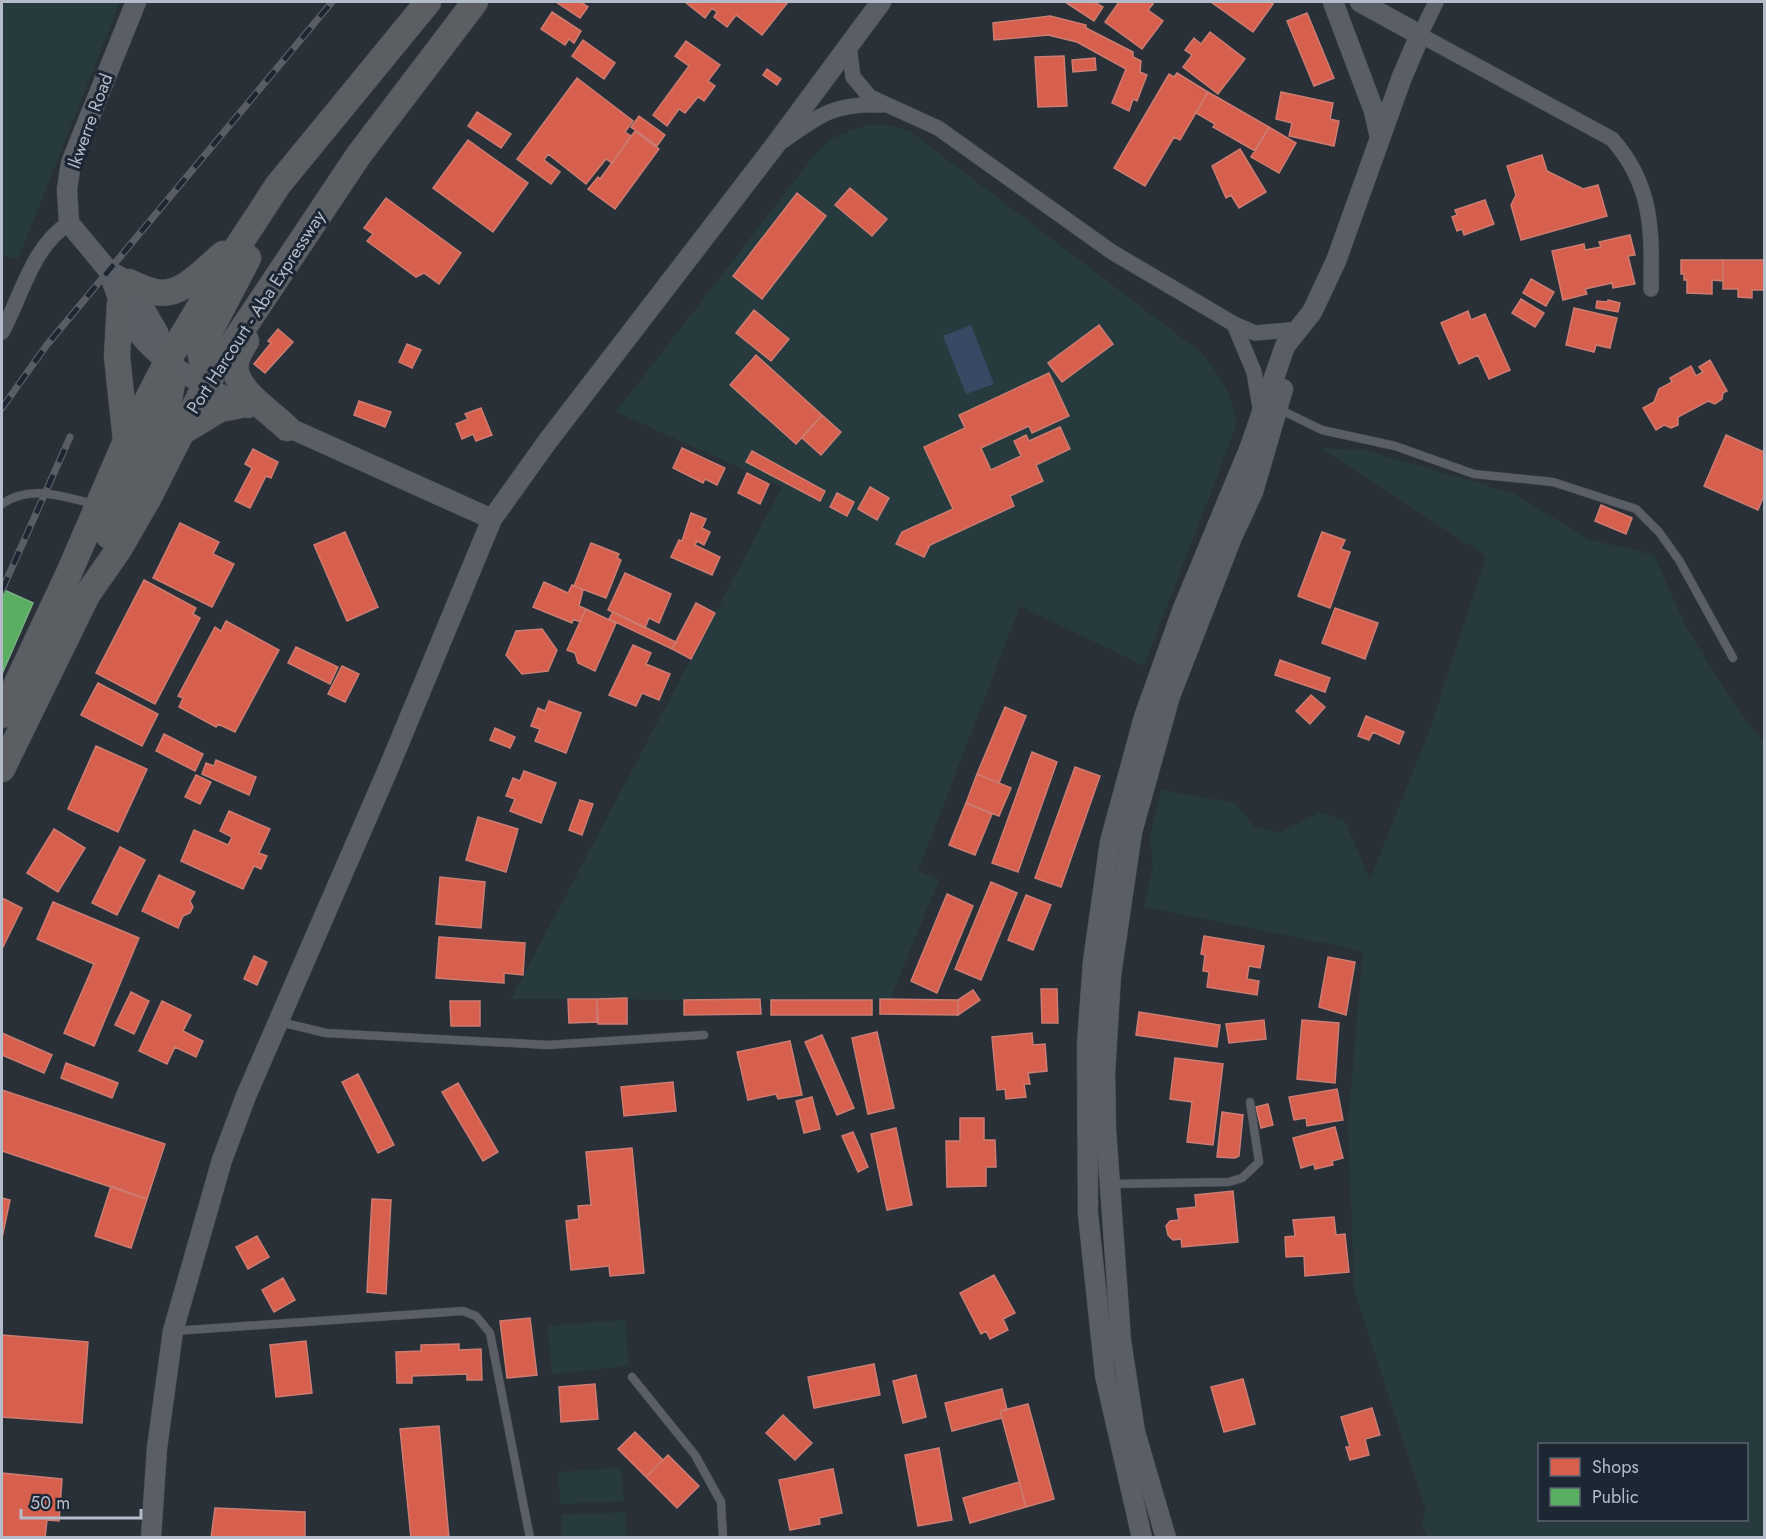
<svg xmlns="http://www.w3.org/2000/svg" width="1766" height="1539" font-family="Jost,sans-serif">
	<rect width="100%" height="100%" fill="#2a3038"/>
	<path fill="#273a3e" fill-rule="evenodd" d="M2 2H120L18 259 2 255Z
		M866 125H886L910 131 1203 354C1220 378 1236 397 1236 427L1144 666 1020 606 918 871 939 880 890 1000 511 999 782 487 616 412 816 153 832 138Z
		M1321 448 1364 450 1513 493 1588 539 1654 555 1686 627 1734 704 1764 744V1537H1427L1422 1526 1425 1507 1354 1290 1348 1121 1363 951 1144 907 1153 866 1150 836 1161 790 1235 803 1255 828 1281 832 1320 812 1345 821 1370 880 1430 729 1486 556ZM1540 1444H1746V1520H1540Z
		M625 1320 629 1366 552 1374 548 1326Z
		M621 1468 624 1501 560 1504 558 1472Z
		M625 1512 626 1537H562L561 1515Z"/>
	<path fill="#384963" d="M971 325 994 384 966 394 943 336Z"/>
	<path fill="#d6604d" stroke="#cc7c72" stroke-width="1.5" d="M556 2H581L588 7 580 18Z
		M685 2H788L762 35 736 15 727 27 714 17 717 12 712 8 705 18Z
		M1065 2H1094L1103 7 1094 21Z
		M1119 2H1151L1153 4 1148 10 1163 21 1142 49 1105 22Z
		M1211 2H1270L1273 4 1253 32Z
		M552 12 581 31 574 43 569 39 565 45 541 29Z
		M1307 13 1334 78 1314 86 1287 21Z
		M1050 16 1086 25V28L1133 52V57L1141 61 1140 72 1147 75 1137 101 1133 99 1129 111 1112 103 1126 69 1077 42 1048 35 994 40 993 23Z
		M1210 32 1245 59 1218 94 1183 67 1192 55 1185 50 1194 38 1201 44Z
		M583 40 615 63 604 79 572 56Z
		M686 41 720 65 708 81 715 86 704 101 698 97 685 113 679 109 667 126 653 115 689 66 675 56Z
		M1064 56 1067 106 1038 107 1035 57Z
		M1095 58 1096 70 1073 72 1072 60Z
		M767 69 781 79 777 85 763 75Z
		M1177 73 1208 92 1180 140 1174 137 1145 186 1114 168 1169 74 1174 77Z
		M577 78 633 121 625 132 631 136 612 163 606 159 586 184 548 154 544 160 560 172 551 184 517 159Z
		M1208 92 1269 127 1255 151 1213 127 1215 124 1196 113Z
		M1281 92 1333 103 1330 119 1339 121 1334 146 1289 136 1292 123 1276 119Z
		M477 112 511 134 501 148 468 126Z
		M639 116 665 135 657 146 631 127Z
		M1269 127 1296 143 1279 173 1251 157Z
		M635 131 659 149 615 209 588 189 598 177 600 179Z
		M468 140 528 183 493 232 433 188Z
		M1240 149 1266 192 1239 208 1231 195 1226 198 1212 166Z
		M1542 155 1547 171 1583 189 1598 185 1607 216 1521 240 1511 205 1516 195 1507 166Z
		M850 188 887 219 872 236 835 205Z
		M797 193 826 216 762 299 733 276Z
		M386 198 461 253 439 284 424 273 416 277 367 241 373 234 364 228Z
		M1485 200 1494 224 1464 235 1462 229 1457 231 1452 217 1457 215 1455 210Z
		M1630 235 1635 255 1628 256 1635 284 1613 288 1612 283 1585 289 1587 294 1563 300 1552 251 1584 244 1585 250 1601 247 1599 242Z
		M1681 260H1723V281L1712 280V294L1687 293V280H1684V274H1681Z
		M1723 260H1764V290H1752V298L1738 297V289H1723Z
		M1531 279 1554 292 1546 306 1523 293Z
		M1521 299 1544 313 1535 327 1512 313Z
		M1608 300 1620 303 1618 312 1596 308 1597 301 1607 302Z
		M1574 308 1617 318 1610 348 1596 345 1594 352 1566 345Z
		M754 310 789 339 771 361 736 333Z
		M1468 311 1471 320 1485 314 1510 370 1489 379 1478 355 1459 364 1441 323Z
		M1099 325 1113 344 1062 382 1048 363Z
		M278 329 293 342 265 373 254 364 271 343 268 341Z
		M407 344 421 350 412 368 399 362Z
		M756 355 822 415 796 444 730 385Z
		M1710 360 1727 391 1723 393 1722 399 1715 404 1708 401 1678 417V425L1671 428 1664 425 1656 430 1643 408 1654 402 1659 389 1672 382 1670 378 1691 366 1696 376 1703 372 1699 367Z
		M1049 373 1069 416 1032 433 1029 426 981 448 991 470 1021 456 1014 441 1026 435 1029 441 1060 427 1070 449 1036 465 1043 481 1010 496 1014 506 930 545 924 557 896 544 902 532 953 509 924 447 965 428 959 415Z
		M359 401 391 412 385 427 354 415Z
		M481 408 492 435 476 441 473 434 462 439 456 424 468 419 465 414Z
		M822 415 841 432 821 455 802 438Z
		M1726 435 1764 452V495L1758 510 1704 486Z
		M682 448 725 468 717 485 705 479 703 483 673 468Z
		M253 449 278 462 271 478 266 476 250 508 235 501 252 468 245 464Z
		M752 451 825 491 820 501 746 462Z
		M747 473 769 484 760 504 738 493Z
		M870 487 889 498 877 520 858 509Z
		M837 493 854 502 847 516 830 507Z
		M1601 505 1632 518 1626 534 1595 521Z
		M691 513 706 519 702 528 710 532 704 545 697 541 695 545 720 557 712 575 671 557 679 540 682 541Z
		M180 523 219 542 213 554 234 564 212 607 153 578Z
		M345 532 378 607 347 621 314 545Z
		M1322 532 1345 540 1341 549 1350 552 1330 608 1298 596Z
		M591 543 619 554 617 558 621 560 606 598 574 586Z
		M625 573 671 594 659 623 649 618 645 628 608 610Z
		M144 580 196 608 193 614 200 618 155 704 96 673Z
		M544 582 568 593 572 585 583 590 579 606 586 609 580 622 573 619 572 623 533 607Z
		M696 603 715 613 691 659 672 649Z
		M1335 608 1378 623 1365 659 1322 643Z
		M586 609 616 623 595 671 578 663 575 653 567 650Z
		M613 612 676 642 672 649 609 619Z
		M226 621 279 650 235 732 218 724 216 727 179 707 183 698 178 696 215 627 221 631Z
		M542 629 557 650 548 671 522 674 506 655 516 631Z
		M633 645 651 653 646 664 670 674 659 700 642 693 636 706 609 695Z
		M296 647 338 667 330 684 288 663Z
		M1280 660 1330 678 1325 692 1275 675Z
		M342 666 359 674 345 702 328 694Z
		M98 683 158 714 142 746 81 715Z
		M1311 695 1325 707 1310 724 1296 711Z
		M549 701 581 713 566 753 535 741 540 729 531 726 538 708 545 711Z
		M1005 707 1026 716 999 783 977 774Z
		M1366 716 1404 732 1399 744 1373 732 1369 740 1358 736Z
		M495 728 515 737 510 748 490 740Z
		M164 734 203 754 195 771 156 751Z
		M96 746 147 769 118 832 68 809Z
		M1032 752 1057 762 1018 872 992 863Z
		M216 760 256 777 249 795 202 774 206 763 214 766Z
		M1075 767 1100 776 1061 887 1035 878Z
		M524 771 556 783 541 823 510 811 515 799 506 796 513 778 520 781Z
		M977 774 1011 788 999 816 966 803Z
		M196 775 211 782 200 804 185 797Z
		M580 800 593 804 582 835 569 830Z
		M966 803 992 814 975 855 949 845Z
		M229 811 270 829 259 853 267 856 261 869 254 866 243 889 181 861 194 830 228 845 232 837 220 831Z
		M478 817 518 829 506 872 466 860Z
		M54 829 85 848 58 892 27 873Z
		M120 847 145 860 117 915 92 903Z
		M159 875 195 892 190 901 193 907 190 913 183 916 178 928 142 911Z
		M440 877 485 882 481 928 436 924Z
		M991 882 1017 893 981 980 955 969Z
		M947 894 973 906 937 993 911 981Z
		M1026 895 1051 905 1033 950 1008 940Z
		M2 898 22 908 2 949Z
		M53 902 139 938 94 1046 64 1033 94 964 37 939Z
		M1204 936 1264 946 1260 968 1249 966 1247 979 1259 981 1257 995 1207 987 1209 972 1203 971 1205 955 1201 954Z
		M439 937 525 943 523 975 504 973V983L436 978Z
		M254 956 267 962 257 985 244 979Z
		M1328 957 1355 962 1346 1015 1319 1007Z
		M1041 989H1057L1058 1023H1042Z
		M973 990 980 1000 958 1015V1000Z
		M131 992 149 1001 134 1034 115 1025Z
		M627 998V1024H598L597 999Z
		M568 999H597V1022L569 1023Z
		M760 999 761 1014 684 1015V1000Z
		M880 999 958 1000V1015L880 1014Z
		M771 1000H872V1015H771Z
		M162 1001 191 1015 183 1031 203 1041 196 1057 175 1047 167 1064 139 1051Z
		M450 1001H480V1026H451Z
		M1139 1012 1220 1025 1217 1047 1136 1035Z
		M1264 1020 1266 1039 1229 1043 1226 1024Z
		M1302 1020 1339 1023 1335 1083 1297 1079Z
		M877 1032 894 1108 868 1114 852 1038Z
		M2 1033 52 1055 44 1073 2 1055Z
		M1032 1033 1033 1045 1045 1044 1047 1071 1028 1073 1030 1084H1024L1026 1097 1006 1099 1005 1089 997 1090 992 1037Z
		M822 1035 854 1108 837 1115 805 1042Z
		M790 1041 802 1095 778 1099 776 1094 748 1100 737 1052Z
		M1175 1058 1223 1064 1213 1145 1187 1142 1192 1102 1170 1099Z
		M66 1063 118 1083 112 1098 61 1078Z
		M358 1074 394 1145 378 1153 342 1082Z
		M673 1082 676 1111 624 1116 621 1087Z
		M458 1083 498 1152 483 1161 442 1092Z
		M1337 1089 1343 1120 1307 1126 1306 1118 1294 1120 1289 1097Z
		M2 1090 165 1144 147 1199 2 1151Z
		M812 1097 820 1129 804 1133 796 1101Z
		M1268 1104 1273 1125 1261 1128 1256 1107Z
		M1222 1112 1243 1115 1239 1156 1235 1158 1217 1157Z
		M960 1118H984V1140H995L996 1167H986V1186L947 1187 946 1141H960Z
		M1335 1127 1343 1158 1332 1161 1333 1165 1315 1169 1314 1164 1301 1168 1293 1138Z
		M896 1128 912 1205 887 1210 871 1134Z
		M853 1132 868 1167 858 1172 842 1136Z
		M632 1148 644 1273 610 1276 609 1266 571 1270 566 1221 579 1219 578 1206 591 1205 586 1152Z
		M111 1186 147 1199 131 1248 95 1236Z
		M1233 1191 1238 1242 1182 1247 1181 1239 1173 1240 1168 1235 1166 1226 1170 1221 1179 1220 1177 1209 1196 1207 1195 1195Z
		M2 1198 10 1200 2 1238Z
		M372 1199 391 1200 386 1294 367 1292Z
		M1334 1217 1336 1235 1345 1234 1349 1272 1305 1276 1304 1256 1286 1257 1285 1237 1295 1236 1293 1220Z
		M257 1236 269 1257 248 1269 236 1247Z
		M994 1275 1015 1313 1003 1319 1008 1330 990 1339 986 1331 981 1334 960 1293Z
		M283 1278 295 1300 274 1312 262 1290Z
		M530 1318 537 1375 507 1378 500 1321Z
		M2 1335 88 1342 82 1423 2 1417Z
		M306 1341 312 1393 276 1397 270 1345Z
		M459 1344V1350L481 1349 482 1380H467V1374L412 1376V1383H397L396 1352 421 1351V1345Z
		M874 1364 880 1395 814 1408 808 1377Z
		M916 1375 926 1417 903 1423 893 1381Z
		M1243 1379 1255 1424 1224 1432 1211 1387Z
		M595 1384 598 1419 561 1422 559 1387Z
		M1002 1389 1007 1410 1000 1411 1002 1418 952 1431 945 1403Z
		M1028 1404 1054 1499 1026 1507 1000 1411Z
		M1372 1408 1380 1435 1365 1439 1369 1455 1350 1460 1346 1447H1350L1341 1417Z
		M783 1415 812 1443 795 1460 766 1433Z
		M439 1426 449 1538H411L400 1429Z
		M635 1432 663 1460 646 1477 618 1449Z
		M939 1448 952 1520 918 1526 905 1455Z
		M668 1455 699 1486 677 1508 646 1477Z
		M833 1469 842 1513 819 1518 820 1524 790 1530 779 1480Z
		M2 1473 62 1479 59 1521 47 1520 45 1538H2Z
		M1019 1482 1026 1507 970 1523 963 1498Z
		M215 1508 305 1512V1538H211Z"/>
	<path fill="#5aae61" stroke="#75b280" stroke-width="1.5" d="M2 589 33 603 2 674Z"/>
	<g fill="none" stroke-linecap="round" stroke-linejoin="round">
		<defs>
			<path id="service" d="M1279 409 1322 430 1395 446 1474 474 1553 482 1636 509 1659 532 1679 560 1733 658
				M2 504C31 484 62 497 95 504
				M280 1022 326 1033 548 1045 704 1035
				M1110 1184 1229 1182 1242 1178 1259 1162 1250 1102
				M174 1331 463 1311 476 1316 490 1333 530 1538
				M632 1377 695 1455 721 1502 723 1538"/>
			<path id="minor" d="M1436 2 1420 35 1612 139C1653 185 1652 231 1651 289
				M849 46 853 77 870 97 938 128 1112 252 1234 324 1255 333 1301 329
				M783 141C818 116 836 102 881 105
				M1234 324 1254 372 1261 413
				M2 332C22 295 32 247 69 223"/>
			<path id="tertiary" d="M136 2 71 163 67 189 69 223 108 270 129 282 158 332 168 360
				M1333 2 1374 111 1380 138
				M108 270C117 297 128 327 150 347 172 369 219 394 248 408
				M274 421 492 519
				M151 1538 157 1448 173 1331 222 1160 246 1096 389 767 492 519 547 442 773 148 881 2
				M1142 1538 1105 1375 1088 1214 1087 1044 1093 962 1110 842 1144 717 1182 611 1250 447 1285 346 1312 312 1336 261 1402 77 1420 35 1360 2
				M1166 1538 1135 1432 1121 1341 1106 1129 1105 1074 1111 975 1132 832 1170 696 1232 537 1253 492 1283 389"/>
			<path id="trunk" d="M129 282C137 286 146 290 155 292 181 298 205 269 223 254
				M120 304 117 356 126 441
				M246 341C241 349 233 361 236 372 241 394 272 413 287 428
				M206 384 200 350 248 258
				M182 432 220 409 241 405
				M109 536 167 412 172 383 168 360
				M2 715 69 573 126 441 168 360 214 283 278 185 428 2
				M2 769 87 595 119 549 149 497 206 384 358 156 475 2"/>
		</defs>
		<use href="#service" stroke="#484c53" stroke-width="9"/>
		<use href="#minor" stroke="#484c53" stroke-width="16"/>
		<use href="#tertiary" stroke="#484c53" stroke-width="21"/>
		<use href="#trunk" stroke="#474c53" stroke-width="27"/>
		<use href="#service" stroke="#5a5e66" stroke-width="8"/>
		<use href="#minor" stroke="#5a5e66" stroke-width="15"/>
		<use href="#tertiary" stroke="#5a5e66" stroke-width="20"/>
		<use href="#trunk" stroke="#5b5f64" stroke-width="26"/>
		<defs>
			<path id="rail" d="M2 408 46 346 332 2
				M2 590 70 437"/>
		</defs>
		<use href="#rail" stroke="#595d64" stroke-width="7"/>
		<use href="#rail" stroke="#1d2633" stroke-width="4.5" stroke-dasharray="14" stroke-linecap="butt"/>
	</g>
	<g text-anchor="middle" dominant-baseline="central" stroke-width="6" stroke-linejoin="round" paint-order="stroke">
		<g font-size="18" fill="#b4bcc9" stroke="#1d2633">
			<text transform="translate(90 121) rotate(-70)">Ikwerre Road</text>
			<text transform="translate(256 312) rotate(-57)">Port Harcourt - Aba Expressway</text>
		</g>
	</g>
	<rect width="1766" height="1539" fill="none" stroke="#b4bcc9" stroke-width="6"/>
	<rect x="1538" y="1443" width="210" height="78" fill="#1d2633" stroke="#59626f" stroke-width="1.5"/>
	<rect x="1550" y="1458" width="30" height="18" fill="#d6604d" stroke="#59626f" stroke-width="1.5"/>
	<text x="1592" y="1473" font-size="18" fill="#b4bcc9">Shops</text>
	<rect x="1550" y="1488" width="30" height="18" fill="#5aae61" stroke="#59626f" stroke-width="1.5"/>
	<text x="1592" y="1503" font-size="18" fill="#b4bcc9">Public</text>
	<path d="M21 1509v9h120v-9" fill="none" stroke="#b4bcc9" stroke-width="3"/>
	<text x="30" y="1509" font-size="18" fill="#b4bcc9" stroke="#1d2633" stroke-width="4.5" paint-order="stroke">50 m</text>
</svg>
